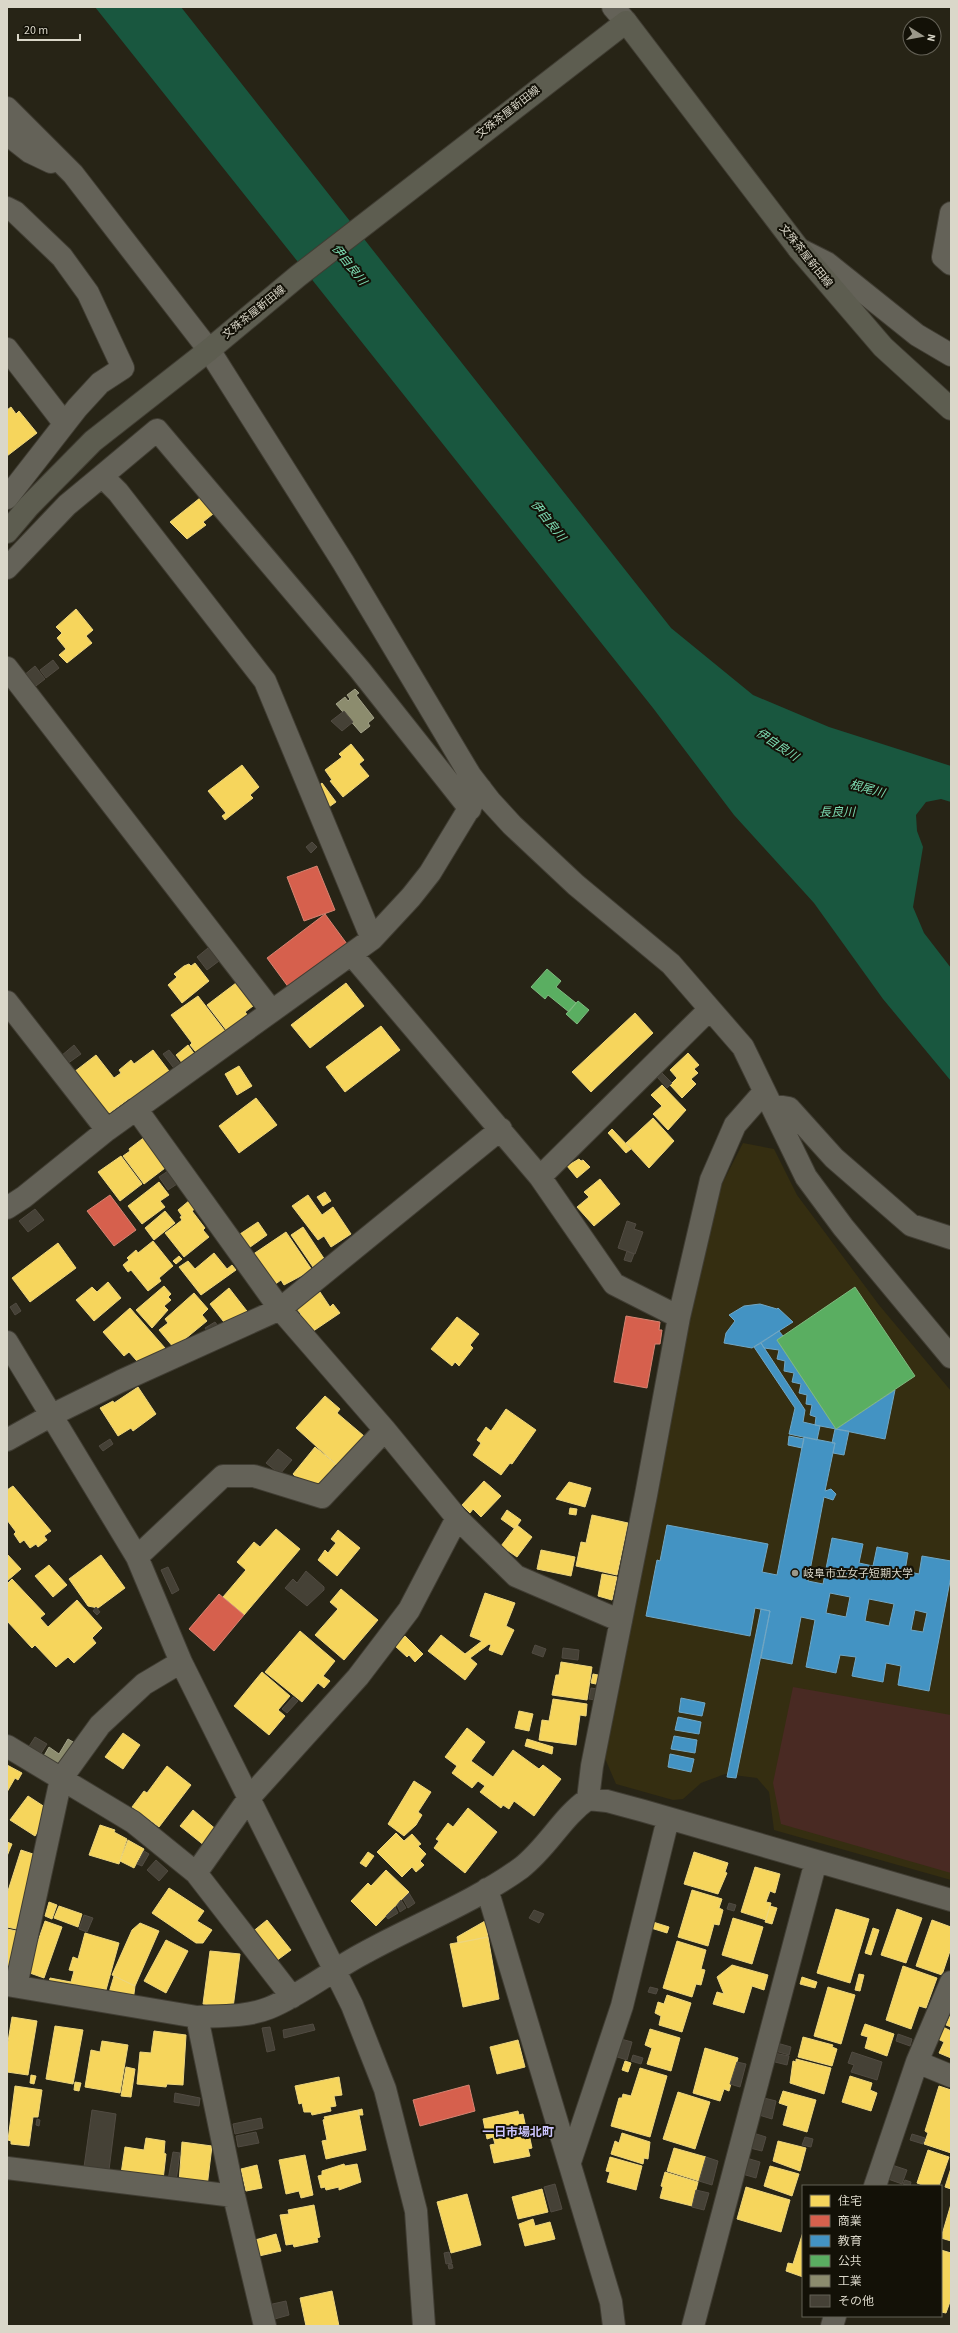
<svg xmlns="http://www.w3.org/2000/svg" width="958" height="2333" font-family="'Source Sans 3','Noto Sans JP',sans-serif">
	<rect width="100%" height="100%" fill="#272416"/>
	<path fill="#352e11" d="M743 1143 774 1149 797 1195 879 1305 951 1391V1880L774 1830 769 1792 757 1778 725 1774 701 1783 683 1799 673 1800 616 1784 604 1756 707 1231 722 1184Z"/>
	<path fill="#492a23" d="M793 1687 951 1715V1873L781 1824 773 1783Z"/>
	<path fill="#19573f" d="M95 7H181L671 628 753 695 829 727 951 766V802L941 799 926 802 916 815 917 831 923 847 913 907 924 933 951 968V1081L883 999 814 903 734 815 653 708Z"/>
	<path fill="#f6d55c" stroke="#eed67d" d="M11 407 16 414 19 411 37 433 7 456V410Z
		M205 494 218 510 203 522 206 525 187 539 170 522Z
		M76 609 93 630 86 636 92 643 67 663 59 655 66 649 57 638 62 633 56 627Z
		M351 744 364 760 359 764 369 776 343 797 330 781 332 780 325 770 342 757 339 754Z
		M242 765 259 787 250 795 253 798 225 820 222 816 226 813 208 791Z
		M322 783 336 802 326 809 317 787Z
		M195 963 209 981 182 1003 168 985 177 977 174 974 184 966 189 964 191 966Z
		M236 983 253 1006 245 1012 250 1018 227 1031 207 1005Z
		M346 983 364 1006 310 1048 291 1025Z
		M198 996 228 1035 200 1057 190 1045 192 1043 171 1015Z
		M635 1013 653 1033 591 1092 572 1072Z
		M381 1026 400 1050 345 1092 326 1067Z
		M188 1045 198 1059 186 1068 176 1055Z
		M153 1050 172 1075 135 1104 130 1098 107 1115 74 1072 96 1055 114 1078 121 1073 119 1070 131 1060 134 1064Z
		M688 1053 699 1065 694 1069 698 1073 691 1079 696 1084 682 1098 670 1085 677 1078 670 1070Z
		M239 1066 252 1086 237 1095 225 1074Z
		M662 1085 686 1110 668 1130 653 1114 662 1106 651 1095Z
		M256 1098 277 1125 239 1153 219 1126Z
		M653 1118 674 1141 649 1168 626 1143Z
		M612 1129 631 1149 626 1153 608 1133Z
		M146 1136 169 1165 144 1184 123 1156 130 1151 129 1149Z
		M121 1156 142 1184 120 1201 98 1172Z
		M579 1159 581 1161 583 1160 590 1167 577 1178 567 1166Z
		M600 1179 620 1204 594 1226 577 1207 589 1197 584 1192Z
		M159 1182 169 1195 160 1201 165 1207 142 1224 128 1206Z
		M325 1192 331 1201 323 1206 317 1197Z
		M308 1195 322 1215 333 1207 351 1234 331 1247 324 1236 318 1240 292 1206Z
		M190 1200 196 1208 192 1211 205 1228 203 1230 209 1237 184 1257 165 1233 182 1220 180 1217 182 1216 178 1210Z
		M165 1211 175 1223 154 1240 145 1228Z
		M258 1222 267 1235 246 1250 237 1236Z
		M303 1227 325 1260 313 1267 291 1235Z
		M286 1232 312 1270 284 1285 281 1280 270 1288 249 1257Z
		M153 1241 173 1266 159 1278 161 1281 148 1291 131 1270 128 1272 123 1265 129 1260 127 1258 136 1250 138 1253Z
		M58 1243 76 1268 30 1302 12 1278Z
		M214 1253 227 1269 232 1265 236 1270 201 1295 179 1267 188 1261 195 1269Z
		M179 1256 182 1259 176 1264 173 1261Z
		M108 1282 121 1298 94 1321 76 1300 92 1287 97 1292Z
		M164 1286 171 1294 168 1297 171 1300 164 1306 168 1310 152 1328 136 1310Z
		M229 1288 250 1315 230 1330 210 1304Z
		M320 1292 330 1307 333 1304 340 1313 306 1336 294 1319 301 1314 296 1308Z
		M194 1293 208 1309 202 1315 207 1321 174 1348 159 1330 168 1323 165 1319Z
		M130 1308 165 1348 143 1368 129 1352 124 1356 103 1332Z
		M457 1317 479 1334 470 1345 473 1348 459 1366 455 1362 452 1366 431 1349Z
		M138 1387 156 1414 133 1431 131 1428 118 1436 100 1408 113 1401 114 1403Z
		M325 1396 340 1409 337 1413 364 1436 338 1466 296 1428Z
		M506 1409 536 1430 512 1464 510 1463 501 1475 473 1455 481 1443 477 1440 486 1427 491 1431Z
		M315 1447 336 1464 311 1493 293 1474Z
		M484 1481 501 1496 481 1517 473 1509 470 1513 462 1505Z
		M569 1482 591 1488 585 1507 556 1499Z
		M13 1486 51 1531 44 1536 47 1540 38 1547 36 1544 30 1548 24 1540 20 1543 14 1534 16 1532 7 1520V1490Z
		M570 1508 577 1509 576 1515 569 1514Z
		M507 1510 521 1520 515 1529 501 1519Z
		M592 1515 628 1523 617 1575 576 1566 581 1542 586 1543Z
		M517 1525 532 1537 517 1557 501 1546Z
		M276 1529 300 1549 244 1615 223 1597 246 1570 237 1562 254 1542 260 1547Z
		M338 1530 360 1548 337 1576 318 1560 325 1550 328 1553 336 1543 331 1539Z
		M541 1550 575 1557 571 1576 537 1569Z
		M7 1554 21 1569 7 1581Z
		M101 1555 125 1588 98 1608 88 1606 69 1579Z
		M49 1565 67 1585 53 1597 35 1576Z
		M602 1574 617 1577 612 1600 598 1596Z
		M12 1579 45 1614 40 1618 48 1627 77 1600 102 1628 92 1638 96 1643 74 1663 68 1657 56 1667 35 1645 32 1648 7 1621V1584Z
		M341 1589 378 1620 344 1660 315 1635 338 1609 330 1602Z
		M485 1593 515 1603 506 1626 514 1630 502 1655 489 1650 491 1645 489 1644 470 1658 477 1664 465 1680 428 1651 441 1635 465 1654 482 1641 470 1636Z
		M300 1631 335 1661 323 1676 330 1681 324 1688 318 1683 302 1702 265 1672Z
		M405 1636 423 1654 415 1662 409 1655 407 1657 395 1646Z
		M561 1662 592 1667 587 1700 552 1695 556 1675H559Z
		M262 1672 290 1696 278 1710 285 1716 269 1735 234 1706Z
		M593 1674 598 1675 596 1684 591 1683Z
		M553 1699 587 1704 586 1716 580 1715 576 1745 539 1740 542 1720 549 1721Z
		M519 1711 533 1714 529 1731 515 1728Z
		M467 1728 485 1742 471 1761 493 1777 513 1750 539 1769 543 1765 561 1779 534 1816 514 1801 509 1809 503 1805 501 1808 480 1792 485 1786 478 1781 472 1788 452 1773 457 1766 445 1757Z
		M123 1733 140 1745 123 1769 105 1757Z
		M527 1739 553 1747 552 1754 525 1746Z
		M7 1765 22 1773 18 1780 15 1778 7 1792Z
		M167 1766 191 1785 159 1827 132 1807 144 1791 147 1793Z
		M414 1781 431 1792 418 1812 422 1815 416 1825 404 1836 388 1824Z
		M28 1796 51 1811 35 1836 10 1820Z
		M468 1808 497 1832 465 1873 434 1848 439 1841 436 1839 448 1823 453 1827Z
		M193 1810 218 1831 205 1846 180 1826Z
		M100 1825 115 1830 114 1832 127 1839 119 1864 89 1855Z
		M396 1833 404 1841 412 1834 421 1844 418 1846 426 1854 420 1861 424 1865 416 1872 412 1867 402 1877 377 1852Z
		M128 1840 144 1849 134 1868 120 1861Z
		M7 1842 12 1844 7 1856Z
		M21 1850 48 1859 26 1931 7 1927V1894Z
		M368 1852 374 1856 366 1867 360 1863Z
		M694 1852 728 1863 725 1872 727 1873 718 1894 684 1884Z
		M755 1867 780 1874 775 1893 770 1891 766 1902 771 1903 766 1920 741 1912Z
		M386 1870 409 1892 376 1926 351 1901 368 1883 371 1886Z
		M169 1888 204 1911 197 1921 212 1930 203 1943H196L152 1913Z
		M692 1890 722 1899 719 1908 723 1910 719 1925 714 1924 708 1946 678 1937Z
		M49 1902 57 1905 52 1919 45 1916Z
		M59 1906 82 1914 78 1927 54 1918Z
		M770 1906 777 1908 772 1924 765 1922Z
		M836 1909 869 1919 850 1983 817 1973Z
		M897 1909 922 1918 906 1963 881 1955Z
		M733 1918 763 1927 752 1964 722 1955Z
		M267 1920 291 1950 276 1961 251 1933Z
		M932 1920 951 1927V1948L942 1975 916 1966Z
		M45 1921 62 1927 44 1978 27 1972Z
		M485 1921 488 1937 458 1943 457 1937Z
		M653 1922 669 1927 667 1933 651 1928Z
		M140 1923 159 1931 135 1986 112 1975 132 1930Z
		M873 1928 879 1930 871 1955 865 1953Z
		M7 1929 26 1933 7 1980Z
		M85 1933 119 1943 106 1990 103 1989 101 1994 75 1984 74 1990 48 1986 50 1978 71 1982 74 1971 69 1970 73 1957 78 1959Z
		M488 1937 499 1999 463 2007 450 1944Z
		M166 1940 188 1951 166 1993 144 1981Z
		M677 1941 706 1950 701 1969 705 1970 701 1985 696 1984 692 1997 663 1988Z
		M210 1951 240 1954 233 2008 203 2004Z
		M732 1965 768 1975 764 1990 752 1986 744 2013 713 2004 717 1992 724 1994 717 1977Z
		M903 1966 937 1978 926 2008 919 2006 911 2029 886 2020Z
		M859 1974 864 1975 860 1991 855 1990Z
		M114 1976 135 1986 133 2001 108 1996Z
		M802 1977 817 1982 815 1988 800 1984Z
		M828 1987 855 1995 841 2044 814 2036Z
		M667 1995 691 2003 682 2032 659 2025 661 2016 655 2013 658 2002 664 2004Z
		M950 2016 951 2017V2027L946 2025Z
		M12 2017 37 2021 28 2075 7 2072V2048Z
		M865 2024 894 2034 887 2056 865 2048 868 2037 861 2035Z
		M55 2026 83 2030 73 2084 46 2079Z
		M943 2027 951 2031V2058L939 2053 944 2042 938 2039Z
		M650 2029 680 2038 671 2071 647 2064 652 2048 645 2045Z
		M154 2031 186 2035 183 2085 167 2084 166 2087 137 2084 140 2052 151 2053Z
		M803 2037 833 2045 832 2047 837 2049 832 2066 798 2057Z
		M518 2040 525 2067 497 2074 490 2047Z
		M102 2041 128 2045 120 2093 85 2087 91 2050 100 2052Z
		M705 2048 738 2058 729 2091 724 2089 720 2101 693 2093Z
		M796 2059 831 2068 824 2094 790 2083 793 2061 796 2062Z
		M625 2061 631 2063 628 2072 622 2070Z
		M126 2067 135 2069 131 2097 121 2096Z
		M640 2068 667 2076 650 2137 611 2126 619 2098H622L623 2094 631 2096Z
		M31 2075 36 2076 34 2084 30 2083Z
		M850 2076 872 2083 870 2090 877 2093 871 2111 842 2102Z
		M339 2077 342 2095 334 2096 336 2106 330 2107 331 2111 312 2115 311 2112H304L302 2103 299 2104 295 2086Z
		M75 2082 81 2083 79 2091 74 2090Z
		M15 2086 42 2090 38 2117H33L29 2146 11 2144V2141L8 2140Z
		M939 2086 951 2090V2153L924 2144 928 2133 925 2131Z
		M783 2091 816 2100 807 2132 783 2125 788 2106 779 2103Z
		M678 2092 710 2102 695 2149 663 2139Z
		M362 2109 363 2115H359L358 2110Z
		M358 2110 366 2150 326 2159 322 2141 327 2140 323 2120 325 2119 324 2117Z
		M518 2111 519 2115 523 2114 526 2128 523 2129 524 2135 529 2134 532 2148 528 2149 530 2156 494 2163 490 2145 495 2144 493 2137 487 2139 483 2119Z
		M622 2133 650 2142 648 2159 644 2158 643 2164 611 2154 615 2141 619 2143Z
		M146 2138 165 2141 164 2153 166 2154 163 2180 121 2174 125 2147 144 2150Z
		M778 2141 806 2148 800 2171 773 2161Z
		M182 2142 212 2146 207 2187 179 2183Z
		M674 2148 706 2157 699 2181 667 2171Z
		M928 2150 949 2157 939 2186H925L917 2183Z
		M305 2155 313 2195 301 2198 299 2191 286 2194 279 2160Z
		M610 2157 642 2166 636 2190 607 2182 610 2172 606 2171Z
		M344 2164 345 2166 357 2164 361 2182 339 2190V2187L326 2190 325 2187 321 2188 318 2176 322 2175V2171Z
		M257 2165 262 2188 246 2191 241 2169Z
		M770 2166 799 2174 792 2196 764 2186Z
		M951 2168V2189L945 2187Z
		M665 2172 698 2182 692 2206 660 2198 663 2187 661 2186Z
		M746 2187 790 2200 781 2232 737 2219Z
		M542 2189 548 2212 518 2219 512 2197Z
		M467 2194 481 2245 451 2253 437 2202Z
		M951 2204V2241L941 2238Z
		M314 2205 320 2237 317 2238 318 2242 294 2247 293 2244 286 2245 280 2215 289 2214 288 2210Z
		M533 2219 535 2226 550 2222 555 2239 525 2246 519 2224Z
		M803 2232V2277L786 2271 788 2263 793 2264Z
		M276 2234 281 2251 259 2256 255 2240Z
		M941 2250 951 2253V2299L946 2313 941 2312Z
		M332 2291 339 2326H306L300 2298Z"/>
	<path fill="#d6604d" stroke="#d78472" d="M317 866 335 910 304 921 287 877Z
		M325 914 347 944 289 988 267 958Z
		M110 1195 136 1230 114 1246 87 1211Z
		M626 1316 660 1322 659 1330H662L660 1344H655L647 1388 614 1382Z
		M219 1594 244 1615 214 1651 189 1629Z
		M469 2085 475 2111 420 2126 413 2100Z"/>
	<path fill="#4393c3" stroke="#70a7c5" fill-rule="evenodd" d="M760 1304 777 1309 778 1308 793 1322 752 1348 724 1343 726 1333 735 1321 729 1315 744 1306Z
		M779 1331 783 1336 777 1340 836 1429 815 1425 816 1417 810 1415 812 1405 806 1404 807 1395 799 1393 801 1384 792 1382 794 1373 784 1371 785 1361 777 1359 779 1350 764 1348 761 1343Z
		M761 1343 805 1410 803 1422 820 1426 817 1440 789 1434 795 1408 754 1347Z
		M895 1390 885 1439 836 1429Z
		M835 1429 849 1431 844 1455 833 1453 835 1443H832Z
		M789 1436 804 1439 802 1448 788 1445Z
		M804 1437 835 1443 825 1491 831 1489 836 1494 833 1500 824 1497 808 1581 823 1584 832 1538 863 1544 859 1563 873 1566 877 1547 908 1553 905 1571 919 1574 922 1556 951 1561V1576L929 1691 898 1685 901 1666 886 1663 883 1682 852 1676 856 1657 840 1655 836 1673 806 1667 815 1620 801 1617 792 1664 761 1658 770 1611 755 1608 750 1636 646 1616 657 1560 660 1561 667 1525 768 1544 762 1572 777 1575ZM830 1593 850 1597 846 1617 826 1613ZM869 1599 894 1604 889 1626 865 1621ZM915 1610 927 1613 923 1632 911 1630Z
		M761 1609 770 1611 736 1778 727 1777Z
		M681 1698 705 1703 702 1716 679 1712Z
		M678 1717 701 1722 699 1734 675 1730Z
		M674 1736 697 1740 695 1753 671 1749Z
		M670 1754 694 1759 691 1772 668 1767Z"/>
	<path fill="#5aae61" stroke="#80ba80" d="M547 969 561 981 556 987 576 1003 569 1012 548 995 545 999 531 987Z
		M578 1001 589 1010 577 1024 566 1014Z
		M855 1287 915 1376 836 1429 777 1340Z"/>
	<path fill="#8c8c6e" stroke="#a3a289" d="M355 689 359 693 356 695 374 718 368 723 370 726 361 733 336 704 345 697 348 701 350 699 347 695Z
		M68 1739 80 1746 59 1771 41 1761 49 1747 59 1754Z"/>
	<path fill="#454136" stroke="#514b42" d="M53 660 59 668 46 678 40 670Z
		M35 666 45 679 32 689 23 676Z
		M344 711 353 722 342 731 331 721Z
		M312 842 317 847 311 853 306 847Z
		M208 948 219 961 207 970 197 957Z
		M74 1045 81 1054 67 1064 61 1056Z
		M169 1050 182 1066 176 1071 163 1054Z
		M662 1073 672 1083 667 1088 657 1077Z
		M171 1169 180 1182 168 1190 159 1177Z
		M35 1209 44 1220 28 1232 19 1221Z
		M627 1221 636 1224 634 1229 643 1232 635 1254 618 1248Z
		M627 1251 634 1254 631 1262 624 1260Z
		M16 1303 21 1311 15 1315 10 1307Z
		M215 1322 221 1330 211 1337 205 1328Z
		M110 1439 113 1444 103 1451 99 1446Z
		M278 1449 292 1460 280 1474 266 1463Z
		M168 1567 179 1590 172 1594 161 1570Z
		M306 1571 324 1587V1590L307 1606 285 1588 293 1579 297 1583Z
		M96 1607 100 1612 97 1615 93 1611Z
		M535 1645 546 1649 543 1657 532 1653Z
		M563 1648 579 1650 578 1660 562 1658Z
		M591 1688 597 1689 595 1700 589 1699Z
		M293 1697 298 1701 287 1713 282 1709Z
		M35 1737 47 1744 38 1758 26 1751Z
		M144 1851 149 1854 142 1866 137 1864Z
		M156 1860 168 1871 159 1881 147 1870Z
		M409 1893 415 1903 408 1908 403 1899Z
		M401 1900 406 1908 400 1912 397 1905Z
		M729 1903 736 1905 734 1911 727 1909Z
		M395 1907 398 1913 388 1919 386 1916Z
		M534 1910 544 1914 539 1923 529 1918Z
		M84 1915 93 1918 87 1932 79 1929Z
		M650 1987 658 1989 656 1994 648 1992Z
		M313 2024 315 2030 284 2038 283 2030Z
		M270 2027 275 2050 267 2052 262 2028Z
		M898 2034 912 2039 910 2046 896 2041Z
		M617 2038 632 2042 627 2060 611 2055Z
		M777 2043 791 2047 789 2055 775 2051Z
		M852 2052 882 2062 877 2080 851 2072 854 2065 848 2063Z
		M774 2053 789 2056 787 2065 771 2061Z
		M633 2055 643 2058 641 2064 631 2061Z
		M737 2062 746 2064 740 2087 730 2084Z
		M175 2093 200 2098 199 2106 174 2102Z
		M764 2098 776 2101 772 2119 759 2115Z
		M92 2110 116 2114 109 2170 84 2167Z
		M261 2118 263 2128 235 2134 233 2124Z
		M37 2119 40 2120 39 2126 36 2125Z
		M256 2132 259 2143 238 2147 236 2136Z
		M750 2132 766 2137 762 2151 746 2147Z
		M912 2134 925 2138 923 2144 910 2140Z
		M805 2137 813 2139 811 2147 802 2145Z
		M173 2152 180 2153 176 2181 168 2180Z
		M706 2157 718 2161 712 2185 699 2181Z
		M743 2157 760 2162 756 2178 739 2173Z
		M892 2165 907 2170 902 2184 888 2179Z
		M905 2180 911 2182 910 2186 903 2184Z
		M555 2184 562 2209 551 2212 544 2187Z
		M696 2190 709 2193 704 2210 692 2207Z
		M449 2252 452 2263 446 2264 444 2253Z
		M452 2264 453 2268 449 2269 448 2265Z
		M286 2301 289 2315 271 2320 268 2305Z"/>
	<g fill="none" stroke-linecap="round" stroke-linejoin="round">
		<defs>
			<path id="minor" d="M613 7 626 22
				M7 108 73 174 209 350 343 562 470 775 490 801 512 825 576 885 671 964 710 1009 540 1177
				M7 134 30 152 51 162
				M7 208 15 212 62 257 88 293 123 368 100 383 77 408 7 498
				M951 213 943 257 951 264
				M799 249 827 263 917 335 951 355
				M7 349 64 423
				M102 476 157 430 360 670 470 809
				M7 568 67 505 102 476 118 492 265 681 372 939
				M7 668 271 1010
				M352 955 540 1177 614 1284 679 1317
				M7 1002 107 1130
				M710 1009 743 1047 806 1177 843 1227 951 1357
				M771 1105 789 1108 834 1158 911 1225 951 1238
				M137 1110 280 1309 385 1430
				M7 1208 24 1197 107 1130 372 939 411 897 430 873 481 789
				M7 1342 137 1557 181 1662 352 2005 385 2089 416 2211 424 2326
				M7 1440 52 1415 121 1381 280 1309 501 1129
				M137 1557 223 1476H254L322 1497 385 1430 457 1518 516 1576 621 1621
				M7 1746 133 1822 196 1873
				M588 1799 592 1766 646 1495 679 1317 711 1180 735 1125 764 1092
				M487 1889 611 2302 614 2326
				M7 1985 197 2017 234 2196 265 2326
				M16 1986 61 1779 100 1725 144 1684 181 1662
				M292 1997 196 1873 249 1798 358 1677 409 1610 457 1518
				M197 2017C220 2016 247 2017 269 2008 303 1994 333 1969 366 1952 417 1924 474 1902 521 1868 548 1847 562 1817 588 1799L607 1801 644 1811 951 1900
				M917 2062 951 2076
				M568 2158 570 2162 622 2006 668 1819
				M7 2168 234 2196
				M875 2186 917 2062 951 1982
				M693 2326 816 1861
				M832 2326 835 2316"/>
			<path id="major" d="M7 532 29 506 93 441 209 350 298 276 626 22 799 249 883 347 951 409"/>
		</defs>
		<use href="#minor" stroke="#403d33" stroke-width="24"/>
		<use href="#major" stroke="#403d33" stroke-width="24"/>
		<use href="#minor" stroke="#646258" stroke-width="22"/>
		<use href="#major" stroke="#5d5d50" stroke-width="22"/>
	</g>
	<circle fill="#9b988a" stroke="#131107" stroke-width="1.5" cx="795" cy="1573" r="4"/>
	<g text-anchor="middle" dominant-baseline="central" stroke-width="4" stroke-linejoin="round" paint-order="stroke">
		<g font-size="11" fill="#dad7c9" stroke="#131107">
			<text transform="translate(508 112) rotate(-38)">文殊茶屋新田線</text>
			<text transform="translate(806 256) rotate(51)">文殊茶屋新田線</text>
			<text transform="translate(254 312) rotate(-39)">文殊茶屋新田線</text>
		</g>
		<g font-size="11" fill="#dad7c9" stroke="#131107" text-anchor="start">
			<text x="803" y="1573">岐阜市立女子短期大学</text>
		</g>
		<g font-size="12" font-style="italic" fill="#7cdbb2" stroke="#131107">
			<text transform="translate(349 265) rotate(52)">伊自良川</text>
			<text transform="translate(548 521) rotate(52)">伊自良川</text>
			<text transform="translate(777 745) rotate(34)">伊自良川</text>
			<text transform="translate(867 789) rotate(16)">根尾川</text>
			<text x="837" y="812">長良川</text>
		</g>
		<g font-size="12" font-weight="bold" fill="#cac3fc" stroke="#131107">
			<text x="518" y="2132">一日市場北町</text>
		</g>
	</g>
	<rect width="958" height="2333" fill="none" stroke="#dad7c9" stroke-width="16"/>
	<rect x="802" y="2185" width="140" height="132" fill="#131107" stroke="#636055"/>
	<rect x="810" y="2195" width="20" height="12" fill="#f6d55c" stroke="#636055"/>
	<text x="838" y="2205" font-size="12" fill="#dad7c9">住宅</text>
	<rect x="810" y="2215" width="20" height="12" fill="#d6604d" stroke="#636055"/>
	<text x="838" y="2225" font-size="12" fill="#dad7c9">商業</text>
	<rect x="810" y="2235" width="20" height="12" fill="#4393c3" stroke="#636055"/>
	<text x="838" y="2245" font-size="12" fill="#dad7c9">教育</text>
	<rect x="810" y="2255" width="20" height="12" fill="#5aae61" stroke="#636055"/>
	<text x="838" y="2265" font-size="12" fill="#dad7c9">公共</text>
	<rect x="810" y="2275" width="20" height="12" fill="#8c8c6e" stroke="#636055"/>
	<text x="838" y="2285" font-size="12" fill="#dad7c9">工業</text>
	<rect x="810" y="2295" width="20" height="12" fill="#454136" stroke="#636055"/>
	<text x="838" y="2305" font-size="12" fill="#dad7c9">その他</text>
	<g transform="translate(922 36) rotate(101)"><circle r="19" fill="#131107" stroke="#636055"/>
	<path d="M0-3L7 15L0 10L-7 15Z" fill="#9b988a"/>
	<text y="-6" font-size="11" font-weight="bold" text-anchor="middle" fill="#dad7c9">N</text>
	</g>
	<path d="M18 34v6h62v-6" fill="none" stroke="#dad7c9" stroke-width="2"/>
	<text x="24" y="34" font-size="12" fill="#dad7c9" stroke="#131107" stroke-width="3" paint-order="stroke">20 m</text>
</svg>
